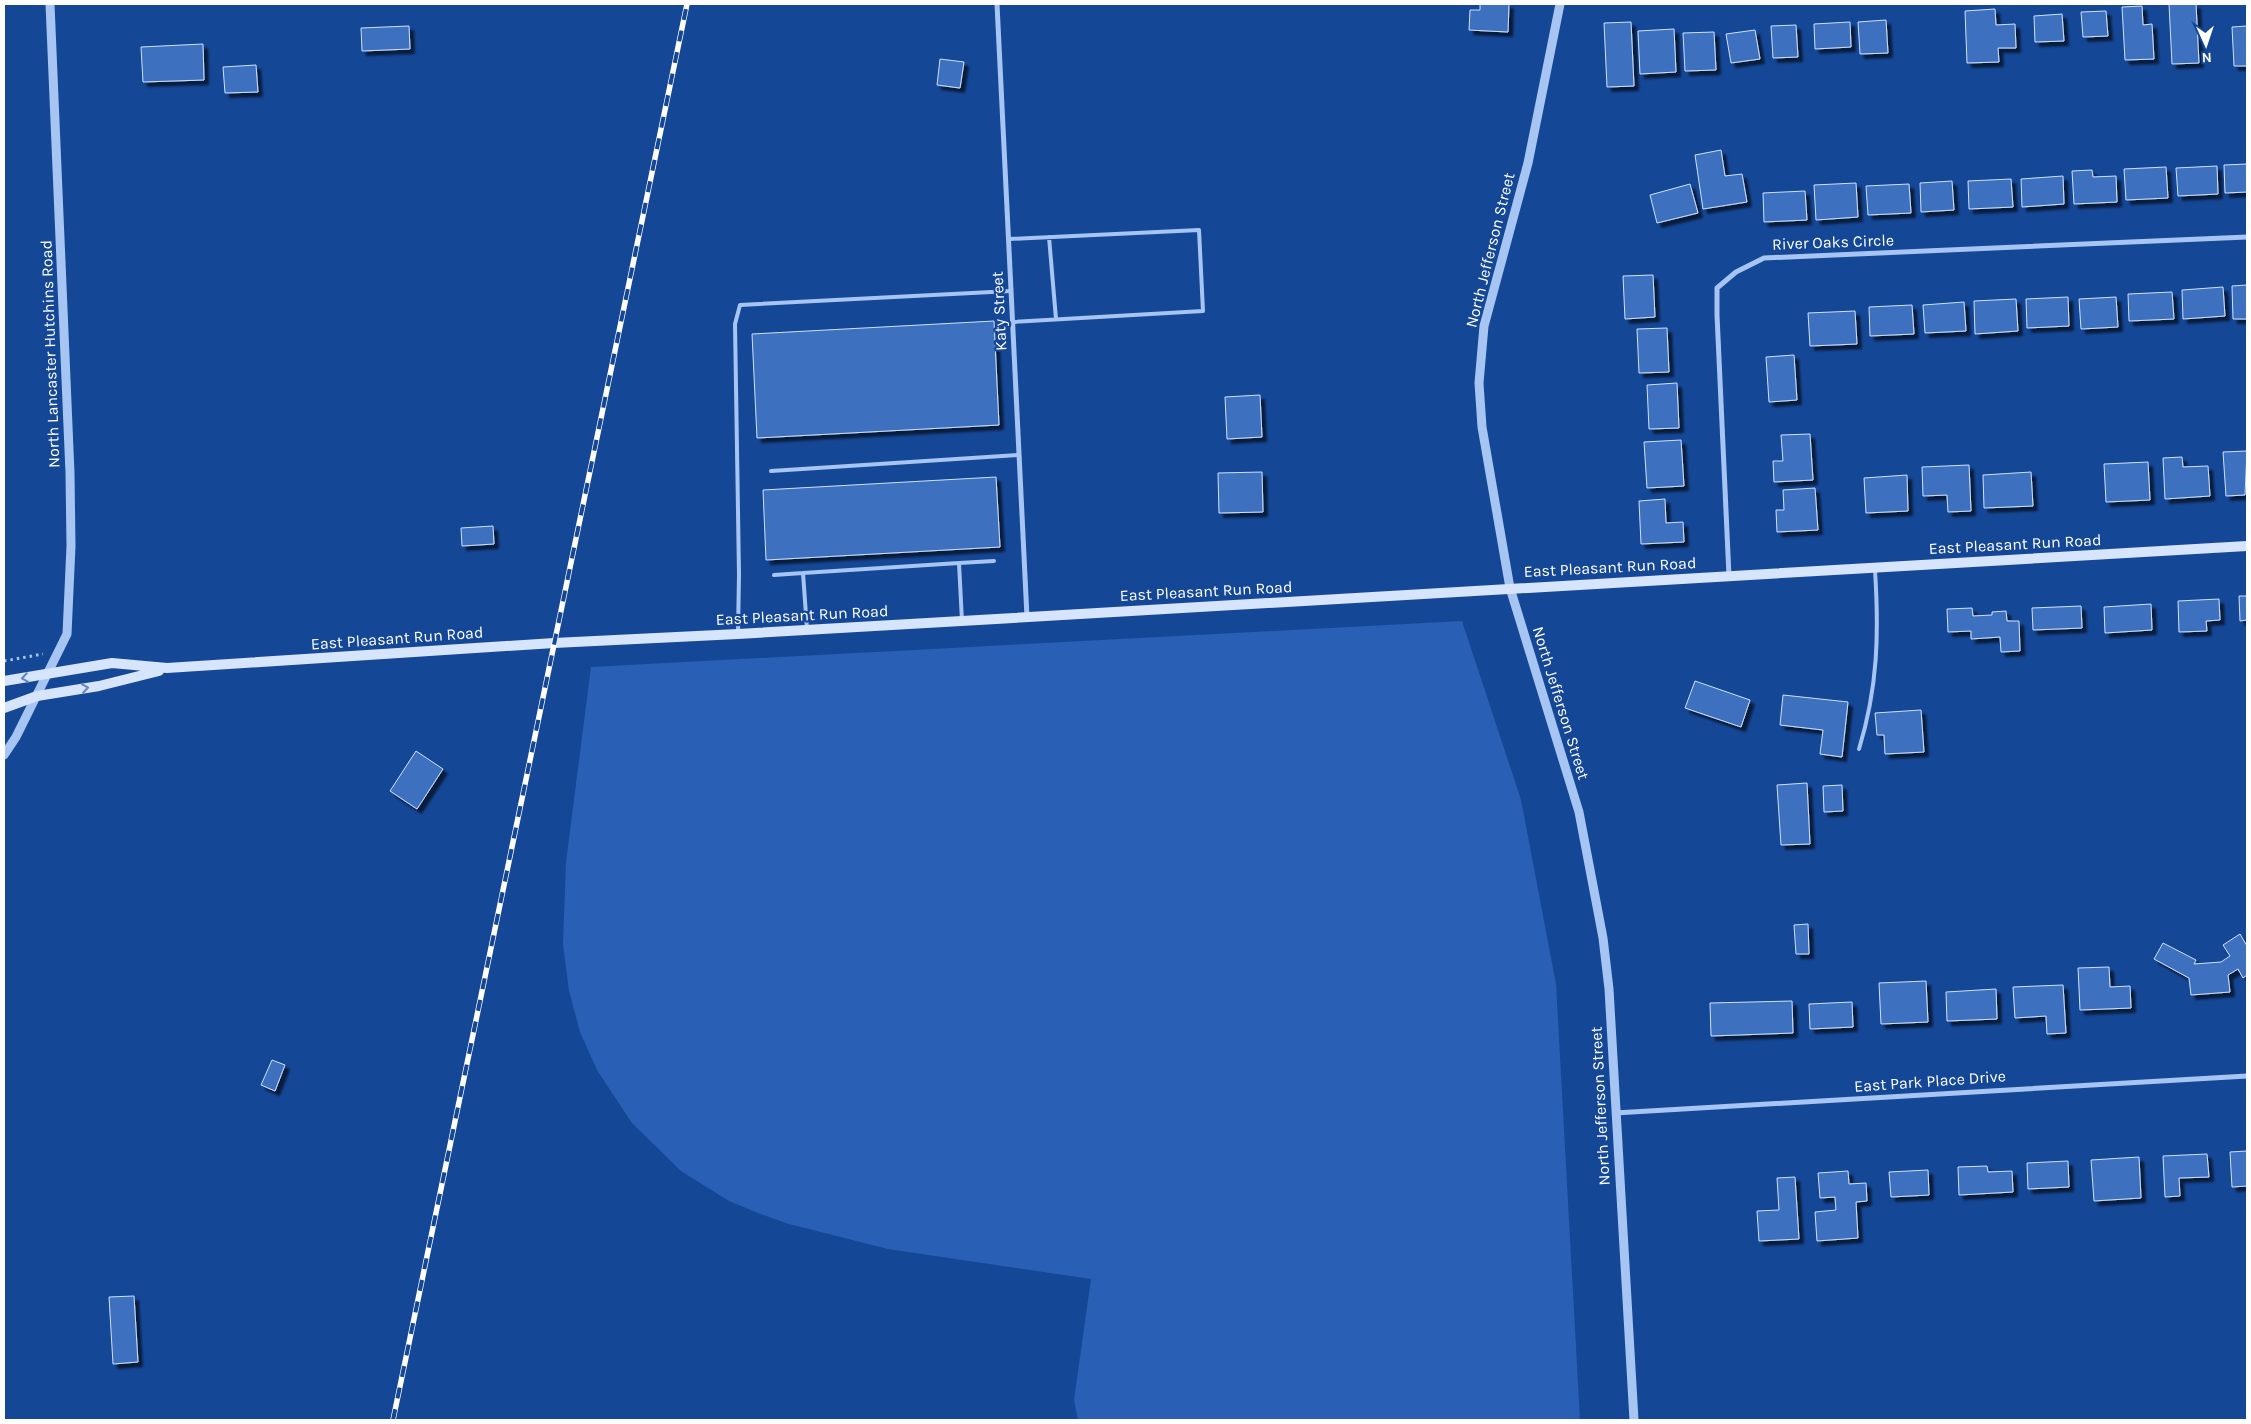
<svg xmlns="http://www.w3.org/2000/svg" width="2251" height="1424" font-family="Karla,sans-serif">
	<defs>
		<filter id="shadow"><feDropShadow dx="4.5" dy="4.5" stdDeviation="1" flood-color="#0009"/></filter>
	</defs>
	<rect width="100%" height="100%" fill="#154797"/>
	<path fill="#2960b5" d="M1462 621 1521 800 1556 984 1580 1420H1078L1074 1400 1091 1279 888 1249 789 1224 758 1213 729 1201 681 1171 632 1123 597 1070 580 1032 569 991 563 944 566 862 591 667Z"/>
	<path fill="#3e70be" stroke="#cfe1fc" filter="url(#shadow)" d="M1480 4H1509L1508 32 1469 30 1470 10H1480Z
		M2169 4H2196L2199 63 2172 64Z
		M2142 6 2143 25 2152 24 2154 59 2125 60 2122 7Z
		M1995 9 1996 25 2015 24 2016 48H1998L1999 62 1967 63 1965 11Z
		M2106 11 2108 36 2083 37 2081 12Z
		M2062 14 2064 41 2035 42 2034 16Z
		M1886 20 1888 53 1860 54 1858 22Z
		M1631 22 1634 86 1607 87 1604 23Z
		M1850 22 1851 47 1815 49 1814 24Z
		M1796 25 1798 57 1773 58 1771 26Z
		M409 26 410 49 362 51 361 28Z
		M2247 26V66H2234L2232 27Z
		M1674 29 1676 72 1640 74 1638 31Z
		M1755 30 1760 59 1731 63 1726 34Z
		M1714 32 1716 70 1685 71 1683 33Z
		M203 44 204 80 143 82 141 47Z
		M940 59 964 62 960 88 937 85Z
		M256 65 258 92 225 93 223 67Z
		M1721 150 1725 176 1742 174 1747 202 1703 209 1695 155Z
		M2247 164V192L2225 193 2224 165Z
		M2217 166 2218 194 2178 196 2176 168Z
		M2166 167 2168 198 2126 200 2124 169Z
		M2092 170 2093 177 2116 176 2117 202 2074 204 2072 171Z
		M2063 176 2064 204 2022 207 2021 179Z
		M2011 179 2013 207 1969 209 1968 181Z
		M1952 181 1954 210 1921 212 1920 183Z
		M1856 183 1858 217 1816 220 1814 185Z
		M1690 184 1698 213 1657 223 1650 195Z
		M1909 184 1911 213 1868 215 1866 186Z
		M1805 191 1807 220 1764 222 1763 193Z
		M1653 275 1655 317 1625 319 1623 276Z
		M2247 285V319H2233L2232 286Z
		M2223 287 2225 316 2183 319 2182 290Z
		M2172 292 2174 319 2129 321 2128 294Z
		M2068 297 2069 326 2027 328 2026 299Z
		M2116 297 2118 327 2081 329 2079 299Z
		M2016 299 2018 331 1975 334 1974 301Z
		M1964 302 1966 331 1925 333 1923 305Z
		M1912 305 1914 334 1870 336 1869 307Z
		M1855 311 1857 344 1810 346 1808 313Z
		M994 321 999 425 757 438 752 334Z
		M1667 328 1669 372 1639 373 1637 329Z
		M1794 355 1797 400 1769 402 1766 357Z
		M1677 383 1679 428 1649 429 1647 385Z
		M1260 395 1262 437 1227 439 1225 397Z
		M1810 434 1813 480 1774 482 1773 461H1783L1781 435Z
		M1681 440 1684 486 1647 488 1644 442Z
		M2247 451 2245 495 2226 496 2223 452Z
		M2182 457 2183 467 2208 466 2210 496 2165 499 2163 458Z
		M2148 462 2150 500 2106 502 2104 464Z
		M1969 465 1971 511 1948 512 1947 495 1923 496 1922 467Z
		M1262 472 1263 512 1219 513 1218 473Z
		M2031 472 2033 506 1984 508 1983 475Z
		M1907 475 1908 511 1866 513 1864 478Z
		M996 477 1000 547 766 560 763 490Z
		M1815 488 1818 530 1777 532 1776 510H1784L1783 490Z
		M1665 499 1666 523 1683 522 1684 542 1641 544 1639 501Z
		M493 526 494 544 462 546 461 528Z
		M2239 596H2247V620L2240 621Z
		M2219 599 2220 620 2206 621 2207 631 2179 632 2178 601Z
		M2151 604 2152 630 2105 633 2104 607Z
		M2081 606 2082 628 2033 630 2032 608Z
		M1972 608 1973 616 1992 615V612L2006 611 2007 621H2019L2020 651 2001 652 2000 637 1971 639V631L1948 632 1947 609Z
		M1695 681 1750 700 1741 727 1685 708Z
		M1783 695 1848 702 1842 757 1820 754 1823 730 1780 725Z
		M1921 710 1924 752 1885 754 1884 735H1877L1875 713Z
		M416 751 443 769 417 809 390 791Z
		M1807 783 1810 844 1781 845 1777 785Z
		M1842 785 1843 811 1824 812 1823 786Z
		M1808 924 1809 954H1796L1794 925Z
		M2240 934 2247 946V975L2243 978 2238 969 2228 975 2230 992 2191 995 2189 978 2154 959 2163 943 2196 960 2194 964 2221 962 2230 956 2223 945Z
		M2109 967 2110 987 2130 986 2131 1008 2080 1010 2078 968Z
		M1926 981 1928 1022 1881 1024 1879 983Z
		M2063 985 2066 1033 2047 1034 2046 1016 2015 1018 2013 987Z
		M1996 989 1997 1019 1947 1021 1946 992Z
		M1792 1001 1793 1033 1711 1036 1710 1003Z
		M1852 1002 1853 1027 1810 1029 1809 1004Z
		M272 1060 285 1065 275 1091 261 1085Z
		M2247 1151V1186L2232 1187 2230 1152Z
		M2207 1154 2209 1177 2179 1178 2180 1196 2165 1197 2163 1156Z
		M2139 1157 2141 1198 2094 1201 2091 1160Z
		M2068 1161 2069 1187 2028 1189 2027 1163Z
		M1987 1166 1988 1172 2012 1171 2013 1192 1959 1195 1958 1167Z
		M1928 1170 1929 1195 1891 1197 1889 1172Z
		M1848 1171 1849 1184 1866 1183 1867 1201 1856 1202 1858 1238 1817 1241 1815 1212 1836 1210 1835 1197 1820 1198 1818 1173Z
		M1795 1177 1799 1239 1759 1241 1757 1211 1779 1210 1777 1178Z
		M134 1296 138 1362 113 1364 109 1297Z"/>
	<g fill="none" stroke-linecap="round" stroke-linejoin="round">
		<path stroke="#a7c5f2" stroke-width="3" stroke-dasharray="2.5 4" stroke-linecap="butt" d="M4 661 43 654"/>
		<path stroke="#a7c5f2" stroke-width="4" d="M1049 237 1056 319
			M1009 239 1199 230 1203 311 1013 322
			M771 471 1019 455
			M959 563 994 561
			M774 575 803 573
			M807 629 803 573 959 563 962 621
			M738 633 739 574 735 324 740 305 1011 291
			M1859 749C1878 687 1879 633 1875 570"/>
		<path stroke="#a7c5f2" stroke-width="5" d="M997 4 1027 617
			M1729 576 1717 315V288L1736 272 1764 258 2247 237
			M1615 1113 2247 1076"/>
		<path stroke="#a7c5f2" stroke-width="9" d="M1560 4 1528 163 1484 326 1479 383 1482 427 1510 588 1579 812 1603 938 1609 989 1634 1420
			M4 755 16 737 67 634 71 546 70 473 50 4"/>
		<path stroke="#d6e4fc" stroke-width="10" d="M4 681 112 663 167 668 554 643 738 634 2247 546
			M4 708 37 696 99 686 159 671"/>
		<defs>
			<path id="rail" d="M393 1420 687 4"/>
		</defs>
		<use href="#rail" stroke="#fff" stroke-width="5.5"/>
		<use href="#rail" stroke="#154797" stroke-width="4" stroke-dasharray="11" stroke-linecap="butt"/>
	</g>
	<defs><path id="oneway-chevron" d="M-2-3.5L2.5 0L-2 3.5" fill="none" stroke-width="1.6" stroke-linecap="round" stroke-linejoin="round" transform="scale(1.25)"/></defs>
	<g stroke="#6286bf">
		<use href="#oneway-chevron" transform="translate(25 678) rotate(171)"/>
		<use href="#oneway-chevron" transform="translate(85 688) rotate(-8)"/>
	</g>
	<g text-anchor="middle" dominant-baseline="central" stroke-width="4.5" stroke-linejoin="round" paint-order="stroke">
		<g font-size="16" fill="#fff" stroke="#154797">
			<text transform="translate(1833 242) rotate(-2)">River Oaks Circle</text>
			<text transform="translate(1490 250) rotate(-76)">North Jefferson Street</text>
			<text transform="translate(999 311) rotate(-93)">Katy Street</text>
			<text transform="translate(50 354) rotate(-92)">North Lancaster Hutchins Road</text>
			<text transform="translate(2015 544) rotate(-3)">East Pleasant Run Road</text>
			<text transform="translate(1610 567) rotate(-3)">East Pleasant Run Road</text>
			<text transform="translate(1206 591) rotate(-3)">East Pleasant Run Road</text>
			<text transform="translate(802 615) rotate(-3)">East Pleasant Run Road</text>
			<text transform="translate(397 638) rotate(-4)">East Pleasant Run Road</text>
			<text transform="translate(1561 703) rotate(73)">North Jefferson Street</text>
			<text transform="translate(1930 1081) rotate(-4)">East Park Place Drive</text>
			<text transform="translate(1600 1106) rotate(-93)">North Jefferson Street</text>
		</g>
	</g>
	<rect width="2251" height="1424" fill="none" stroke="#ffffff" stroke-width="10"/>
	<g transform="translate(2206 45) rotate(177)" stroke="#154797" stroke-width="4" paint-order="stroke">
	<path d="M0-4L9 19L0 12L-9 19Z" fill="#ffffff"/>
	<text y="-8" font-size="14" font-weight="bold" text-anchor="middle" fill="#ffffff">N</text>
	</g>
</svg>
